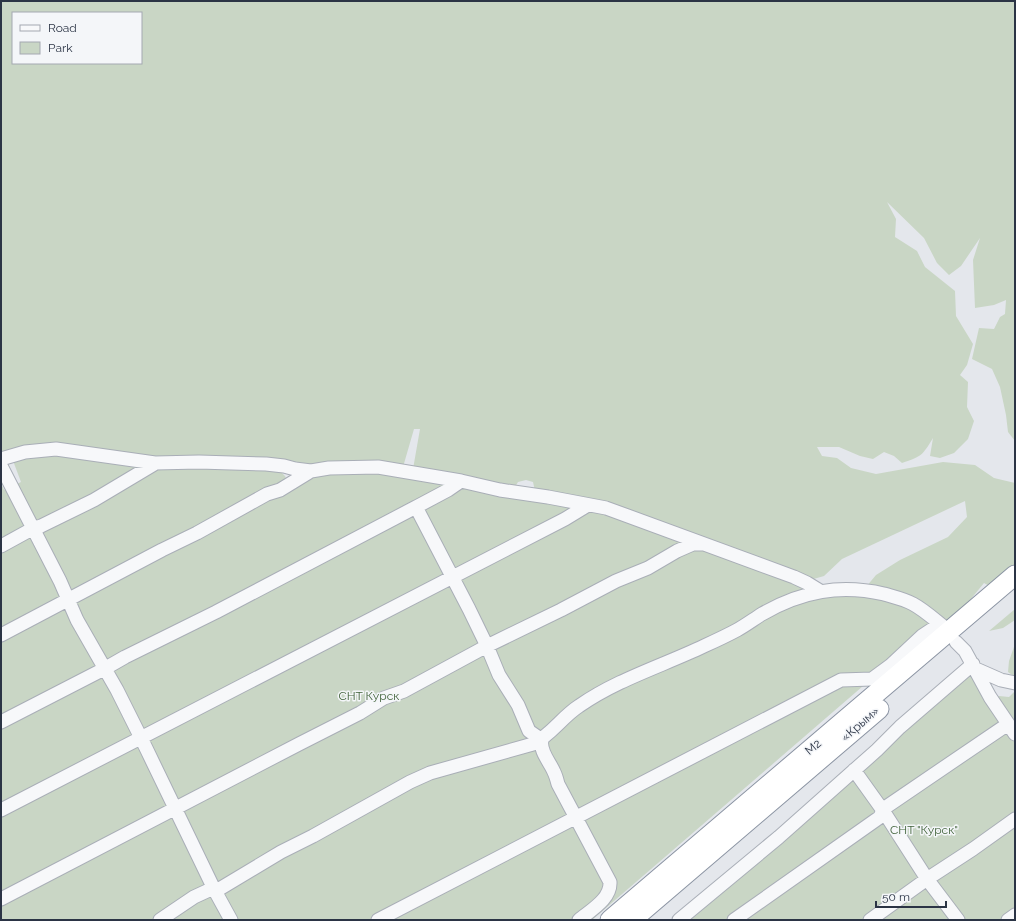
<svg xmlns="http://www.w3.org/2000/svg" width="1016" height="921" font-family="Raleway,sans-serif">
	<rect width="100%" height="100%" fill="#e4e7ec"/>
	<path fill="#c9d6c5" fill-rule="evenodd" d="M1 1H1015V441L1008 432 1006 415 1000 387 992 369 972 359 979 328 994 329 1000 317 1005 314 1006 300 994 305 975 308 973 260 980 238 961 266 949 275 937 263 924 238 887 202 896 219 895 237 917 251 925 267 955 291 956 316 973 344 967 365 960 375 968 382 967 407 974 421 968 439 954 453 940 458 930 456 933 438C922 456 922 456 902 463L894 456 884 452 873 459 860 456 839 447H817L822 456 837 458 851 468 876 474 943 462 975 465 994 478 1015 483V569L993 588 984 583 952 622 943 620 866 587 876 575 900 560 948 537 967 517 965 501 842 559 824 576 810 580 535 491 533 482 526 480 518 482 513 490 413 469 420 429H414L403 467 315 466 165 460 120 455 1 456ZM13 13H141V63H13Z
		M31 454 278 469 285 476 289 486 313 474 382 469 591 508 695 545 841 592 904 602 936 623 592 920H1V483L4 490 21 482 12 458Z
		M1015 609V620L1003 628 989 631Z
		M1015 644V677L1008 672 1009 661Z
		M967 673 982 675 997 700 999 696 1009 697 1015 691V920H683Z"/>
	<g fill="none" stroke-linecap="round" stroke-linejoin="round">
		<defs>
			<path id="minor" d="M1 459 25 452 56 449 155 463 199 462 266 464 284 466 295 469 311 471 329 468 378 467 461 481
				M1 466 60 581 77 620 117 690 145 746 214 889 231 920
				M1 546 32 529 41 526 94 500 156 463
				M1 635 162 550 197 533 267 494 280 490 311 471
				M956 642 965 651 990 697 1015 734
				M976 669 1001 680 1015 683
				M1 722 104 669 125 657 216 612 416 507
				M542 740 529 731 518 705 499 675 487 646 469 609 416 507 448 490 461 481 500 490 548 497 606 508 794 577 807 583 820 591
				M542 740C539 751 550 762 554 772 556 776 557 780 558 784L610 882C611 899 591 910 579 920
				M854 770 884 812 927 879 958 920
				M1 810 565 519 588 505
				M1 899 299 744 360 713 384 698 404 691 487 646 561 610 616 581 648 568 677 551 693 544H704
				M160 920 194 897 207 891 221 888 281 852 313 836 410 782 430 773 533 744C551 735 562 717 579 706 618 679 662 666 704 646 715 641 726 636 737 630 746 625 754 619 762 614 802 591 840 584 884 594 894 597 904 599 913 604 926 611 937 622 949 631
				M378 920 841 680 872 679 891 665 922 636 940 624
				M679 920 779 837 877 750 900 727 973 664
				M734 920 880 817 883 809 1008 724
				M870 920 927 879 973 849 1015 819
				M1008 920 1015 915"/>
			<path id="highway" d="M610 920 1015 575
				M632 920 879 709"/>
		</defs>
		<use href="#minor" stroke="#a9aeb7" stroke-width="15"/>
		<use href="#highway" stroke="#8b94a3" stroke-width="21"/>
		<use href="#minor" stroke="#f7f8fa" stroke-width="13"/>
		<use href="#highway" stroke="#fff" stroke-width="19"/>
	</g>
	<g text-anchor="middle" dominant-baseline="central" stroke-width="3" stroke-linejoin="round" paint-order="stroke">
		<g font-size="12" fill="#3f6138" stroke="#f4f6f9">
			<text x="369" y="696">СНТ Курск</text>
			<text x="924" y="830">СНТ "Курск"</text>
		</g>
		<g font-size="12" fill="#2b3445" stroke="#f4f6f9">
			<text transform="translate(860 724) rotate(-41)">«Крым»</text>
			<text transform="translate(813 747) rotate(-40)">М2</text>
		</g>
	</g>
	<rect width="1016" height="921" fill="none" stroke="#2b3445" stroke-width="4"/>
	<rect x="12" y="12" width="130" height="52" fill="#f4f6f9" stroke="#a4a8b1"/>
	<rect x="20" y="25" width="20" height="6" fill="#f7f8fa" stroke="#a4a8b1"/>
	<text x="48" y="32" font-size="12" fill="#2b3445">Road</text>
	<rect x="20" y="42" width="20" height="12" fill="#c9d6c5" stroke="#a4a8b1"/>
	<text x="48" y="52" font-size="12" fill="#2b3445">Park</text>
	<path d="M876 901v6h70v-6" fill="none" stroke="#2b3445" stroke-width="2"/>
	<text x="882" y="901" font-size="12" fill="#2b3445" stroke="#f4f6f9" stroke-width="3" paint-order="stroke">50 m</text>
</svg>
